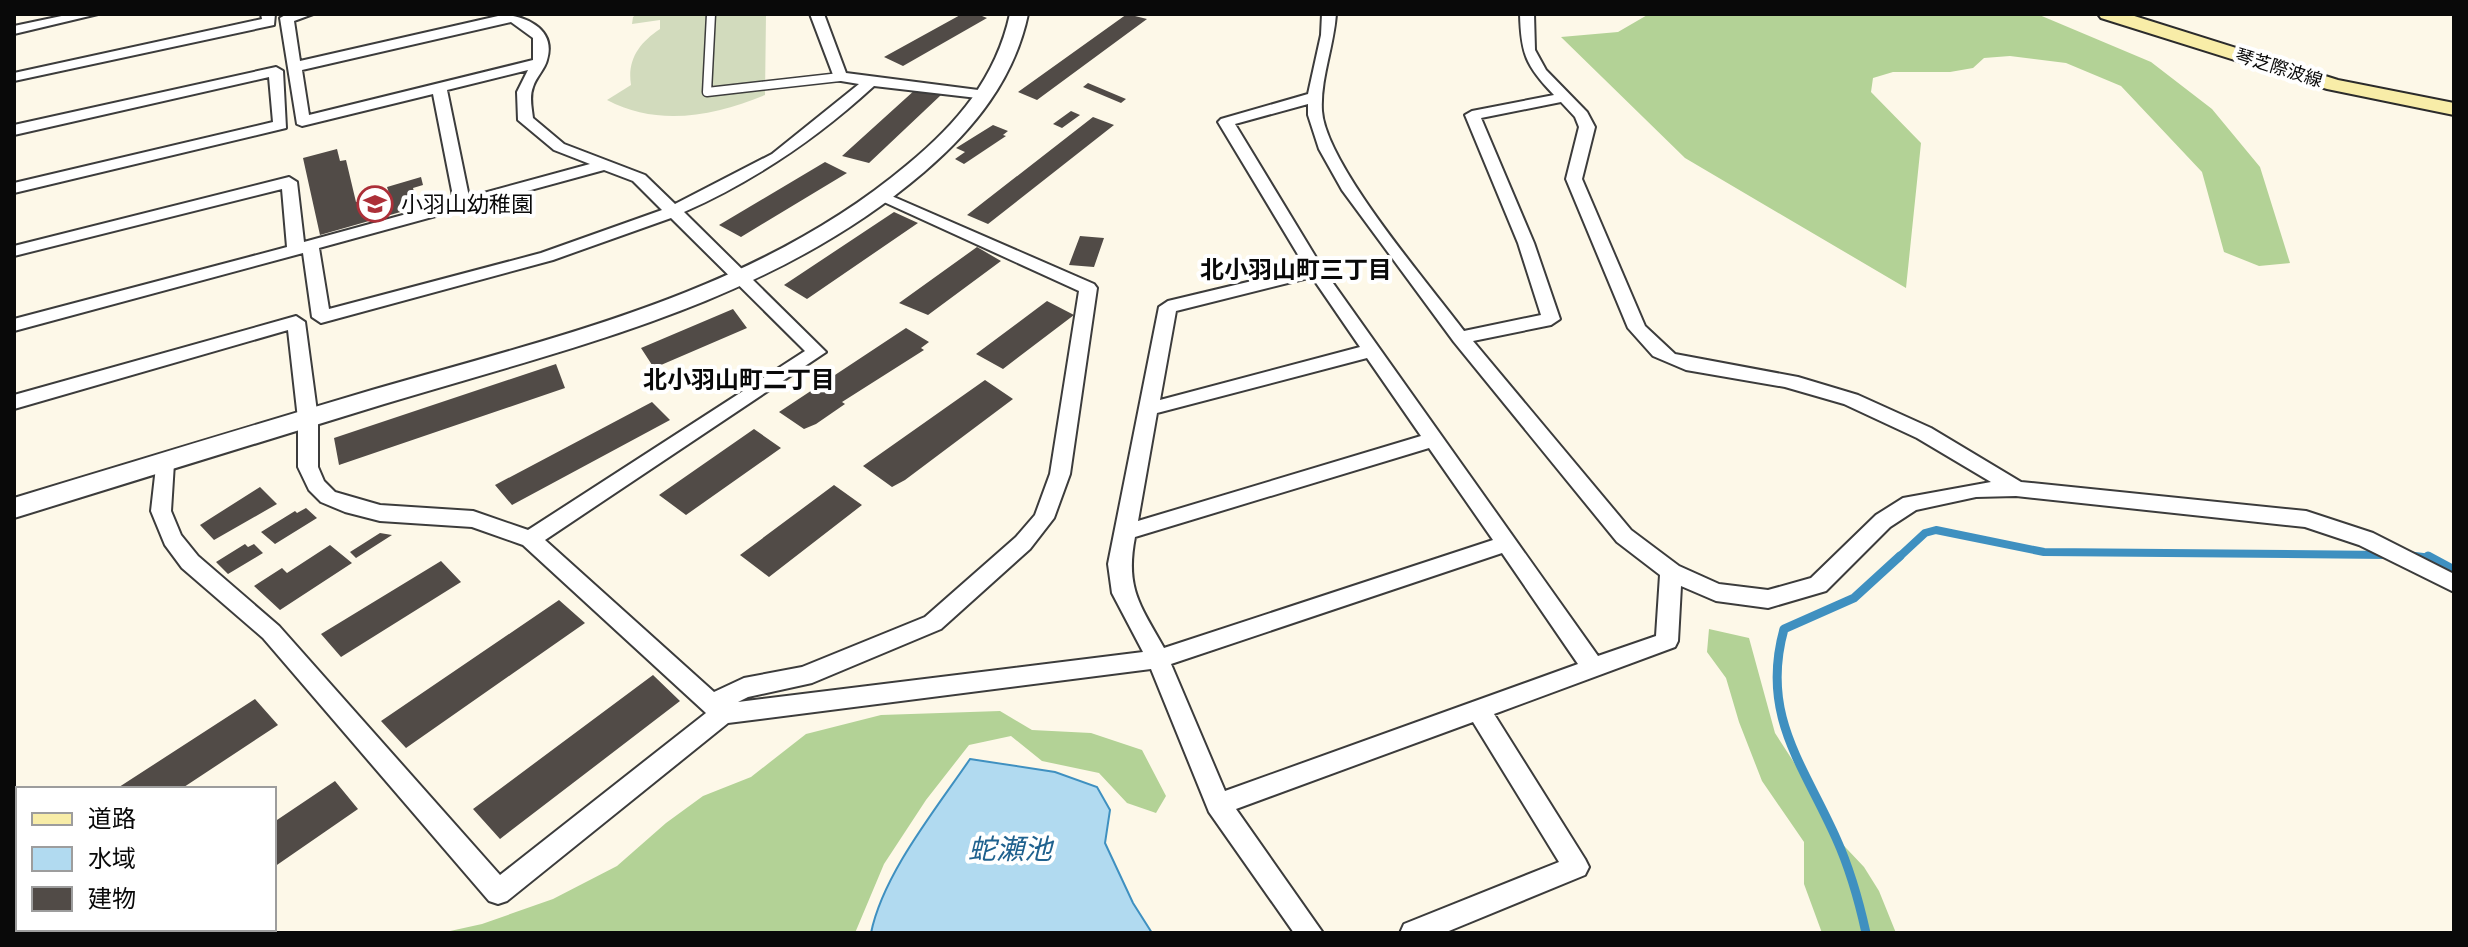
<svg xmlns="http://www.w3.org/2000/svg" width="2468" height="947" font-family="'Times New Roman','Noto Sans JP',serif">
	<rect width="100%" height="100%" fill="#fdf8e8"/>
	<path fill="#b3d296" d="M1649 14H2037L2151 62 2212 109 2260 167 2290 263 2259 266 2224 252 2202 172 2121 86 2066 63 2010 56 1984 58 1973 68 1950 72H1893L1873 78 1871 92 1921 143 1906 288 1685 158 1561 37 1618 32Z
		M1709 629 1749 638 1775 733 1815 795 1830 831 1864 867 1879 891 1896 933H1822L1804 884V842L1762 781 1739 722 1726 678 1707 652Z
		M1000 711 1032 730 1091 733 1142 750 1166 796 1156 813 1127 803 1099 773 1042 761 1011 736 969 745 926 800 884 864 855 933H441L482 924 553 899 617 866 666 823 703 796 751 777 806 734 881 715Z"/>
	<path fill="#d2dbbd" d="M637 14H766L765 95C714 116 658 127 607 100L631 85C627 60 639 43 660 29V20L632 24 633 17Z"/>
	<path fill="#b1daf0" stroke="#3f90c0" stroke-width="2" d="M970 759 1055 772 1097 787 1110 810 1105 843 1133 903 1152 933H871C883 874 936 809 970 759Z"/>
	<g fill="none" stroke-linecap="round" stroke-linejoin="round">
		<path stroke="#3f90c0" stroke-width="8" d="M2407 555 2431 558
			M1898 558 1925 533 1936 530 2044 552 2389 555"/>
		<path stroke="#3f90c0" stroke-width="9" d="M2428 556 2454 570
			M1866 933C1859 901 1850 869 1836 838 1803 764 1760 715 1784 629L1854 598 1900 556"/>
	</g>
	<path fill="#514b47" d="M962 14H977L987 18 903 66 884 57Z
		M1127 14 1147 19 1037 100 1018 92Z
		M1088 83 1126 99 1121 103 1083 87Z
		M916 89 941 95 869 163 842 156Z
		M1071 111 1080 115 1062 128 1053 124Z
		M1093 117 1114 125 988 224 967 215Z
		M993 125 1008 131 1003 135 1006 136 964 164 955 159 965 152 956 148Z
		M337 149 340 161 346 160 356 202 389 193 387 187 421 177 423 185 413 188 418 207 320 235 303 158Z
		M825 162 847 173 741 237 719 225Z
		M894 212 918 223 807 299 784 285Z
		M1080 236 1104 238 1094 267 1069 265Z
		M977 247 1001 261 928 315 899 303Z
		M1047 301 1074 315 1003 369 976 354Z
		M733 309 747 328 654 368 641 348Z
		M906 328 929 342 921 348 924 350 842 402 845 404 816 424 804 429 779 412Z
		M556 364 565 388 339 465 334 438Z
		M985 380 1013 399 905 480 892 487 863 466Z
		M652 402 670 420 512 505 495 485Z
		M754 429 781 448 686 515 659 495Z
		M834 485 862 505 769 577 740 555Z
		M260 487 277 504 214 540 200 525Z
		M306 508 317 518 275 544 261 532 295 511 297 513Z
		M380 533 392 535 356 558 350 552Z
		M245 544 248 547 254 544 263 553 228 574 216 562Z
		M330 545 352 563 280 610 254 586 282 568 287 573Z
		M441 561 461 582 341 657 321 634Z
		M559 600 585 623 406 748 381 721Z
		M653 675 680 701 500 839 473 809Z
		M255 699 278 725 181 789H116Z
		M335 781 358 809 274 867V822Z"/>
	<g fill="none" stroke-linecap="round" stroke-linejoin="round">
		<defs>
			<path id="service" d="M711 14 707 92 840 77"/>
			<path id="minor" d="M71 14H98L14 34V26Z
				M261 14H275L274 25 14 81V73L262 19Z
				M287 14H313L294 21 300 61 498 16 496 14C522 14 557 27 547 60 545 69 536 77 533 87 529 97 532 108 533 118L564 144 645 175 675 204 772 154 859 84 835 80 810 14H824L846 73 986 91 993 95 986 99 874 86C816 139 756 180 684 212L826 352 545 540 714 692 744 678 802 667 925 617 1016 537 1035 515 1050 474 1079 291 873 197 881 192 887 194 1094 284 1097 288 1070 474 1054 518 1030 549 941 629 812 683 748 697 738 702 1143 652 1112 593 1108 564 1159 307 1168 301 1306 268 1218 122 1221 119 1308 94 1321 35 1322 14H1336C1334 46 1320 79 1322 111 1326 165 1429 284 1464 331L1541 315 1518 243 1465 115 1472 111 1554 95C1526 66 1521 54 1520 14H1534L1535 50 1546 70 1587 112 1595 127 1582 179 1645 326 1675 354 1798 377 1858 395 1931 428 2021 482 2306 511 2373 533 2454 574V592L2359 545 2305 527 2016 496 1976 497 1916 510 1890 527 1826 591 1768 608 1716 601 1681 586 1678 641 1675 647 1494 714 1585 859 1589 867 1585 875 1444 933H1400L1404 924 1559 862 1473 722 1236 809 1323 933H1294L1209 812 1151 669 728 723 507 901 498 904 489 901 263 638 182 568 165 545 151 511 157 458H171L174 463 171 511 181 535 198 556 279 626 500 875 706 713 523 545 472 527 380 521 345 512 321 502 309 490 298 467V419L288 330 14 409V395L296 316 305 322 318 419V467L324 481 335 492 380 505 473 511 528 530 805 351 671 218 553 260 321 323 312 317 303 253 14 331V319L287 247 282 189 14 256V246L289 177 297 182 304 242 454 201 433 94 302 126 297 124 280 18ZM511 22 533 38V60L309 115 302 70ZM528 70 517 92 518 120 554 150 590 164 469 197 447 90ZM1561 102 1575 117 1579 127 1566 179 1628 328 1653 356 1686 370 1785 387 1844 404 1917 438 1991 482 1903 498 1876 515 1811 578 1768 590 1719 584 1679 566 1631 530 1473 341 1551 325 1560 319 1534 243 1481 118ZM1308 104V115L1319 149 1342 190 1454 342 1617 542 1660 575 1656 636 1598 656 1323 269 1235 124ZM604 170 633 181 662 210 541 253 329 309 319 248ZM1312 277 1360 347 1160 400 1176 311ZM1367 358 1421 436 1138 521 1157 413ZM1429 448 1493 540 1164 648C1140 605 1125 588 1135 537ZM1502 553 1578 664 1225 791 1171 664Z
				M276 67 283 71 286 128 14 193V183L273 122 269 77 14 135V125Z"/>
			<path id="tertiary" d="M1010 14H1028C1014 80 974 129 924 172 771 303 572 347 384 404 260 442 137 480 14 518V498C133 462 253 425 372 390 558 336 756 292 907 165 957 124 996 78 1010 14Z"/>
			<path id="secondary" d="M2098 14H2128L2338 80 2454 103V115L2327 89 2101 18Z"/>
		</defs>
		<use href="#service" stroke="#3c3c3c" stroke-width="11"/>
		<use href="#minor" stroke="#3c3c3c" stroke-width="4"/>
		<use href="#tertiary" stroke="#3c3c3c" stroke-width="4"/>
		<use href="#secondary" stroke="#2b2b2b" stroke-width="4"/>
		<use href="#service" stroke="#fff" stroke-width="8"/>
		<use href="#minor" fill="#fff" fill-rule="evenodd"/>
		<use href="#tertiary" fill="#fff" fill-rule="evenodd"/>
		<use href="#secondary" fill="#f8eda8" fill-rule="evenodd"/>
	</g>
	<defs>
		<symbol id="school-ring" viewBox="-11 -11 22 22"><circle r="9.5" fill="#fff" stroke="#ac2f38" stroke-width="1.5"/><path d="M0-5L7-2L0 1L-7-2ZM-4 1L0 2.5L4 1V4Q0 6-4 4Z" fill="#ac2f38"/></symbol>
	</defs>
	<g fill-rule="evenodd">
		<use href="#school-ring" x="355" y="184" width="40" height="40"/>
	</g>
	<g text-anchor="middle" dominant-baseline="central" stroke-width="8" stroke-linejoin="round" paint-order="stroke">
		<g font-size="18" fill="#090909" stroke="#fff">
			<text transform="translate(2279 68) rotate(17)">琴芝際波線</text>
		</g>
		<g font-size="22" fill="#090909" stroke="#fff" text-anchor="start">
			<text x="401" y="204">小羽山幼稚園</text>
		</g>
		<g font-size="24" font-weight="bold" fill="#090909" stroke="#fff">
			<text x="1296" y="270">北小羽山町三丁目</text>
			<text x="739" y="380">北小羽山町二丁目</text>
		</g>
		<g font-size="28" font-style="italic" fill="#1f618e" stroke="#fff">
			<text x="1010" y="849">蛇瀬池</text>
		</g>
	</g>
	<rect width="2468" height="947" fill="none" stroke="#090909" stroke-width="32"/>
	<rect x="16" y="787" width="260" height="144" fill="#ffffff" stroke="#9d9d9d" stroke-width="2"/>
	<rect x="32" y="813" width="40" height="12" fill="#f8eda8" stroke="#9d9d9d" stroke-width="2"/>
	<text x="88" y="827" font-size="24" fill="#090909">道路</text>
	<rect x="32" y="847" width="40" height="24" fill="#b1daf0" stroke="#9d9d9d" stroke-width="2"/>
	<text x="88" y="867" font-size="24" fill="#090909">水域</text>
	<rect x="32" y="887" width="40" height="24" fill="#514b47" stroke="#9d9d9d" stroke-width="2"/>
	<text x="88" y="907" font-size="24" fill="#090909">建物</text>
</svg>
